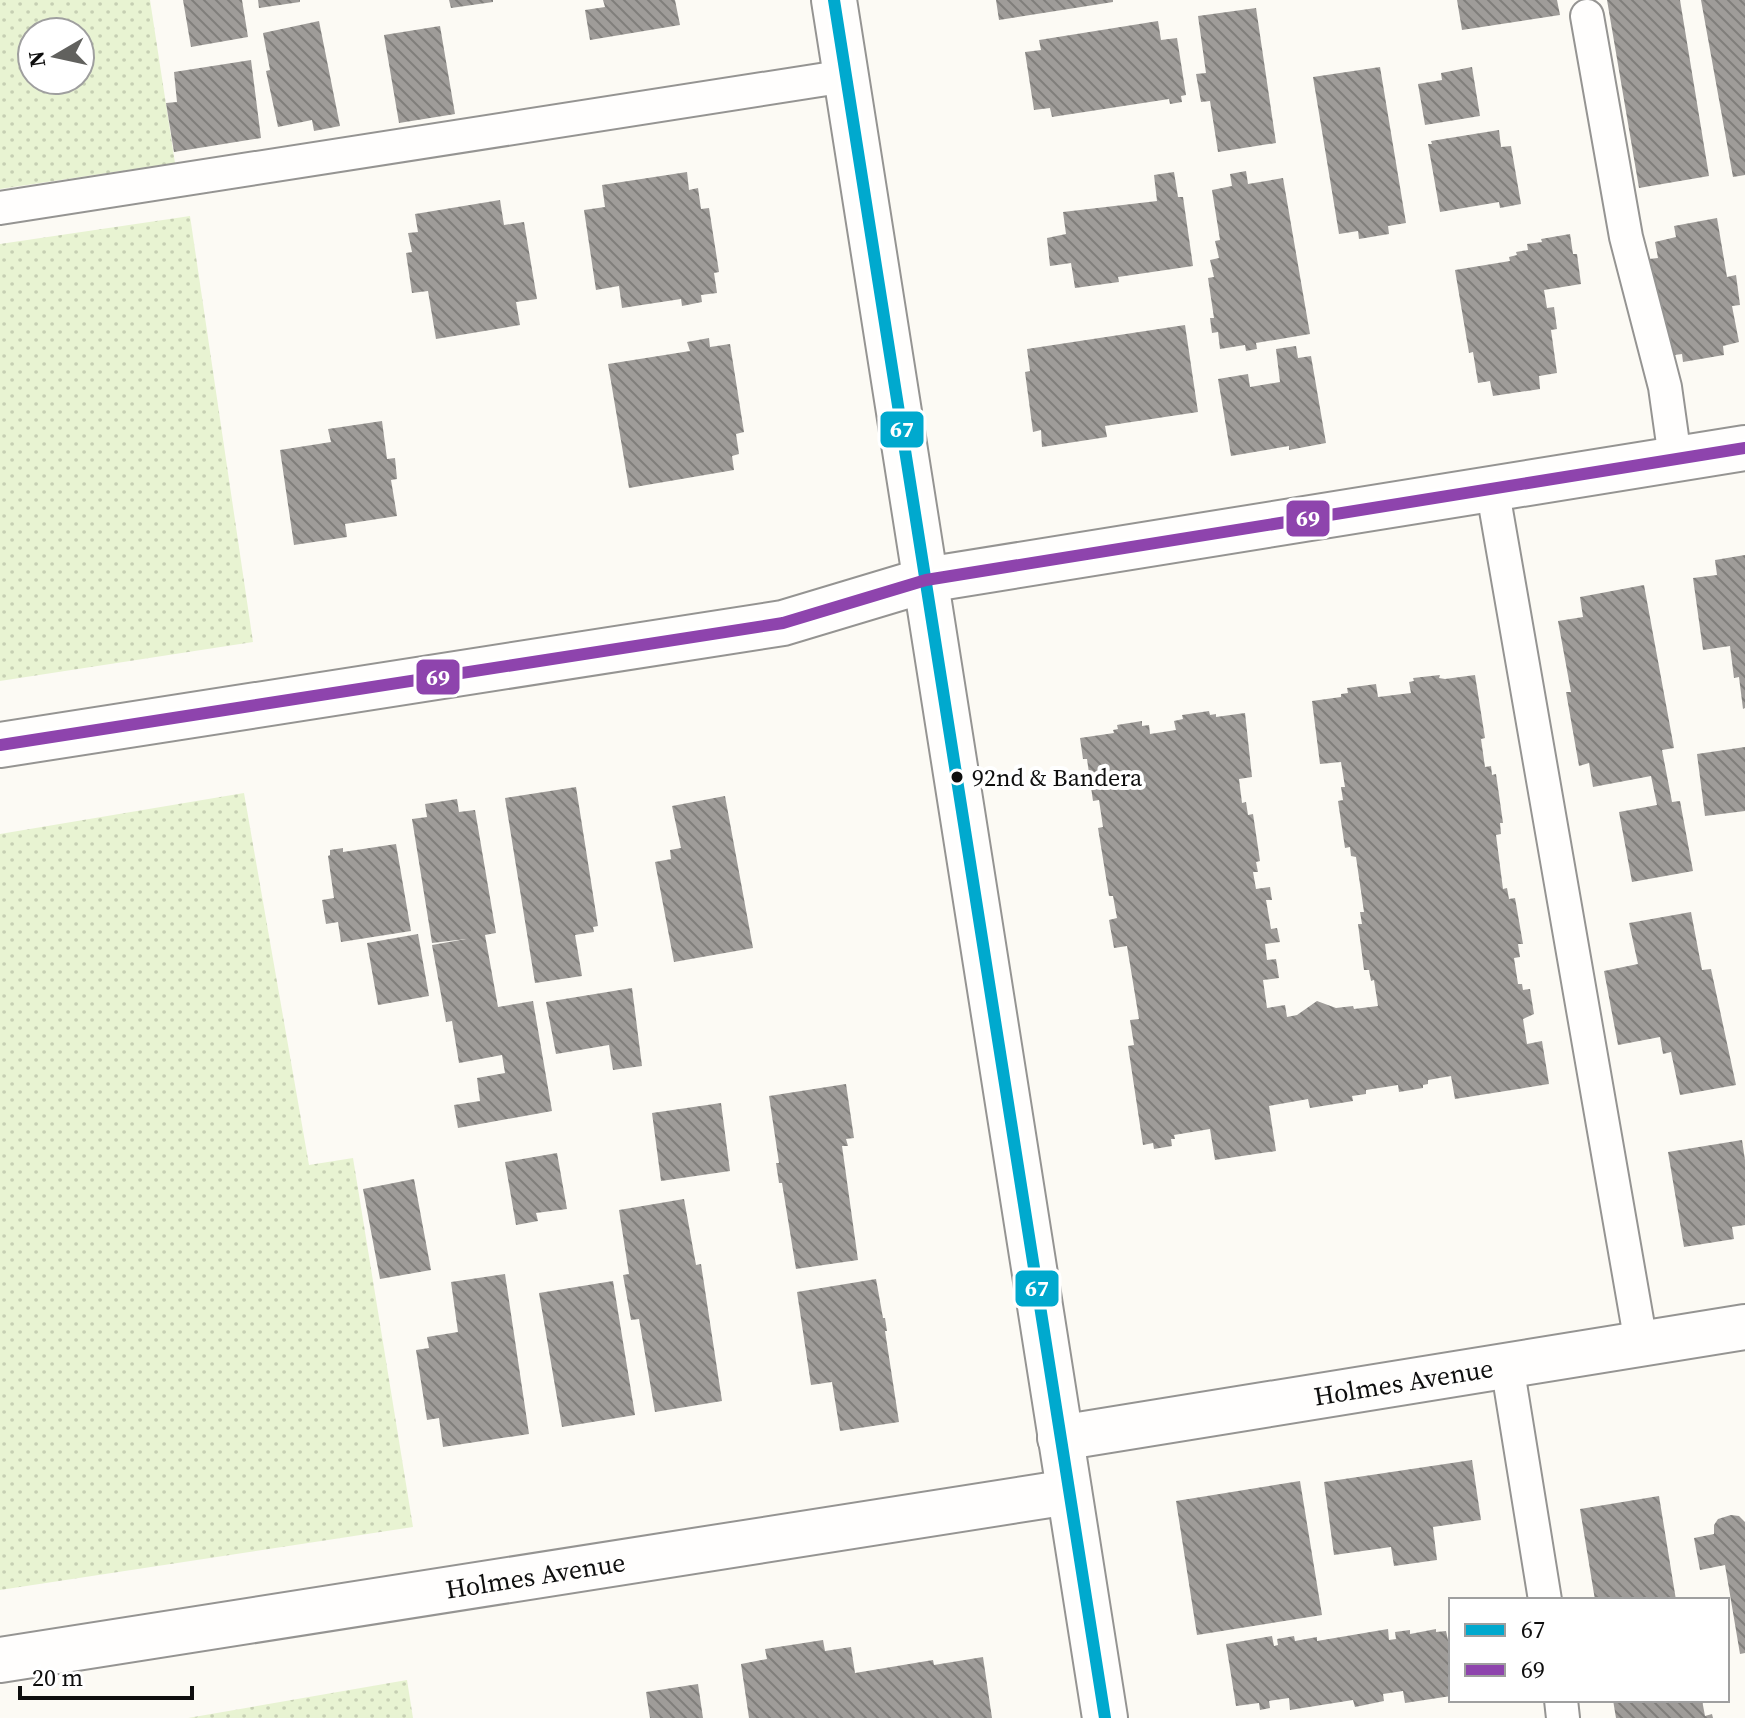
<svg xmlns="http://www.w3.org/2000/svg" width="1745" height="1718" font-family="'Source Serif 4',serif">
	<defs>
		<pattern id="grass-dots" width="8" height="8" patternUnits="userSpaceOnUse" patternTransform="scale(2)"><rect width="8" height="8" fill="#e8f3d2"/><path d="M2 2h.1M6 6h.1" fill="none" stroke="#c6cfb3" stroke-width="1.8" stroke-linecap="round"/></pattern>
		<pattern id="building-back-hatch" width="6" height="6" patternUnits="userSpaceOnUse" patternTransform="scale(2)"><rect width="6" height="6" fill="#9f9c99"/><path d="M-1 5l2 2M0 0l6 6M5-1l2 2" fill="none" stroke="#807e7b"/></pattern>
	</defs>
	<rect width="100%" height="100%" fill="#fcfaf4"/>
	<path fill="url(#grass-dots)" fill-rule="evenodd" d="M0 0H150L175 163 0 189ZM32 32H80V80H32Z
		M190 216 253 642 0 681V244Z
		M244 793 309 1165 353 1158 413 1527 0 1590V834Z
		M407 1680 413 1718H188Z"/>
	<path fill="url(#building-back-hatch)" d="M183 0H242L248 37 191 47Z
		M258 0H300V2L259 8Z
		M449 0H493V2L451 8Z
		M603 0H675L680 25 590 40 585 10 605 7Z
		M996 0H1113V2L999 20Z
		M1457 0H1557L1560 15 1462 30Z
		M1607 0H1680L1709 176 1639 188Z
		M1701 0H1745V175L1733 177Z
		M1256 8 1276 143 1218 152 1210 101 1201 102 1196 74 1206 73 1198 16Z
		M319 21 340 126 314 131 312 120 278 127 266 71 270 70 263 33Z
		M1158 21 1161 40 1177 38 1186 95 1181 96 1182 102 1170 104 1169 99 1052 117 1050 108 1034 110 1025 52 1041 50 1039 40Z
		M440 26 455 114 399 123 384 35Z
		M251 60 261 138 174 152 166 103 177 102 174 72Z
		M1380 67 1406 223 1388 226 1389 234 1359 239 1358 231 1339 234 1313 77Z
		M1472 67 1480 116 1425 125 1418 84 1442 80 1441 73Z
		M1499 130 1501 147 1511 146 1521 204 1500 208 1499 202 1440 212 1428 144H1432L1431 141Z
		M1246 171 1248 184 1283 178 1310 334 1256 343 1257 349 1246 351 1245 345 1220 349 1218 332 1212 333 1210 318H1214L1208 278 1214 277 1210 260 1219 258 1215 241 1220 240 1212 190 1232 186 1230 174Z
		M687 172 689 190 698 188 701 209 709 208 719 272 714 273 717 293 701 295 702 302 682 306 681 299 622 308 619 286 596 290 584 210 605 207 602 185Z
		M1174 172 1178 197H1183L1193 266 1118 277 1119 282 1075 288 1071 263 1050 266 1047 238 1066 234 1063 212 1157 201 1154 175Z
		M500 200 504 225 524 222 537 299 516 302 520 325 436 339 428 291 412 293 406 253 412 252 408 233 418 232 415 214Z
		M1717 218 1727 277 1736 275 1740 305 1732 306 1739 342 1723 346 1724 355 1683 362 1682 354 1667 356 1649 259 1658 258 1655 242 1676 237 1674 226Z
		M1570 234 1573 254H1577L1581 284 1544 290 1547 308 1554 307 1557 329 1551 330 1557 373 1539 376 1540 389 1493 396 1490 381 1478 383 1473 352 1469 353 1455 270 1510 261 1509 257 1517 255 1516 252 1528 250 1527 244 1542 242 1541 239Z
		M1185 325 1198 412 1105 426 1107 437 1042 447 1041 430 1033 432 1025 372 1030 371 1027 349Z
		M709 338 710 347 730 344 744 432 736 434 739 454 732 456 734 470 629 488 608 364 690 351 687 342Z
		M1296 346 1298 358 1311 356 1326 443 1289 450V446L1231 456 1218 379 1248 374 1250 387 1280 382 1276 349Z
		M382 421 387 459 395 458 397 479 391 480 397 516 345 524 347 537 294 545 280 450 331 442 328 429Z
		M1745 555V708L1743 709 1739 677 1734 678 1730 646 1703 650 1693 578 1717 575 1715 560Z
		M1644 585 1674 748 1662 750 1672 802 1680 801 1693 871 1632 882 1619 812 1657 805 1651 776 1593 787 1589 763 1579 766 1566 692H1571L1558 621 1583 617 1580 597Z
		M1440 675 1439 678 1445 679 1475 675 1485 738 1481 739 1485 767 1491 766 1492 775 1496 774 1503 823H1500L1501 834 1496 835 1503 889 1507 888 1509 899 1515 898 1523 944H1518L1520 957 1514 958 1518 984H1522L1523 990 1530 989 1534 1014 1523 1019 1527 1044 1542 1041 1549 1084 1455 1099 1451 1076 1428 1080V1084L1423 1085V1088L1399 1092 1398 1085 1366 1090V1094L1352 1096 1353 1101 1310 1108 1308 1099 1269 1106 1276 1151 1215 1160 1210 1129 1174 1135 1175 1139H1171L1172 1146 1154 1149 1153 1143 1143 1145 1128 1046 1134 1045 1130 1020 1139 1019 1127 946 1114 948 1109 920 1117 918 1113 896H1109L1098 828 1103 827 1099 800 1093 801 1087 759H1083L1080 738 1114 733 1113 730 1118 729 1117 725 1142 721V726L1149 725 1150 734 1176 730 1174 721 1183 719 1182 715 1209 711 1210 715 1216 714V717L1245 713 1252 777 1239 779 1242 803 1246 802 1248 815 1253 814 1260 861 1256 862 1258 872H1253L1256 889 1270 887 1272 900H1266L1271 929 1277 928 1280 942 1265 944 1267 960 1276 959 1279 978 1263 980 1267 1008 1285 1005 1287 1017 1297 1015 1317 1001 1336 1008 1353 1006 1354 1009 1378 1006 1374 980 1371 981 1369 970H1364L1358 924H1362L1360 912H1364L1356 857 1351 856 1350 847 1345 848 1338 801 1343 800 1341 787H1345L1341 762 1320 764 1312 701 1341 697V694L1348 693 1347 688 1376 684 1378 697 1411 693 1409 682 1414 681 1413 678Z
		M1745 747V811L1705 816 1697 754Z
		M576 787 598 926 593 927 594 932 575 935 582 976 535 983 505 798Z
		M725 796 753 948 674 962 655 862 671 859 670 850 681 848 672 806Z
		M457 799 459 812 475 810 496 933 485 935 498 1007 533 1001 552 1111 458 1128 454 1105 480 1101 477 1078 505 1073 502 1055 459 1063 452 1021 446 1022 432 945 466 939 432 943 412 819 427 817 425 804Z
		M396 844 411 931 341 942 338 922 326 924 322 900 334 898 328 856 330 855V850L343 848V852Z
		M1691 912 1702 970 1711 969 1736 1085 1680 1095 1671 1052 1663 1054 1660 1037 1618 1045 1604 971 1638 964 1629 923Z
		M418 934 429 996 378 1005 367 943Z
		M632 988 642 1066 613 1070 609 1045 556 1054 546 1002Z
		M846 1084 854 1138 846 1139 848 1146H842L858 1260 796 1269 782 1183H779L776 1163H779L769 1096Z
		M721 1103 730 1171 661 1181 652 1113Z
		M1742 1140 1745 1160V1225L1732 1227 1734 1239 1684 1247 1668 1152Z
		M557 1153 567 1209 536 1213 538 1221 516 1225 505 1162Z
		M414 1179 431 1270 380 1279 363 1189Z
		M684 1199 696 1265 701 1264 722 1401 655 1412 639 1319 631 1320 623 1275 629 1274 619 1210Z
		M505 1274 529 1434 443 1447 439 1418 427 1420 416 1350 429 1348 427 1337 458 1332 451 1282Z
		M876 1279 883 1318H885L887 1331H885L899 1422 840 1431 832 1382 811 1385 797 1292Z
		M613 1281 635 1415 562 1427 539 1293Z
		M1472 1460 1481 1520 1433 1527 1437 1560 1394 1566 1391 1547 1334 1555 1324 1482Z
		M1300 1481 1322 1615 1197 1635 1176 1501Z
		M1659 1496 1676 1600H1595L1580 1509Z
		M1731 1515 1739 1516 1745 1522V1653L1740 1654 1725 1565 1700 1570 1694 1538 1714 1534V1525L1718 1519Z
		M1388 1629 1389 1640 1396 1639 1395 1632 1410 1630V1634L1436 1629V1632L1446 1631 1448 1640 1451 1639V1696L1405 1703 1403 1691 1383 1694 1384 1701 1355 1707 1353 1700 1290 1710 1289 1698 1269 1701 1270 1708 1260 1710 1259 1703 1236 1706 1226 1644 1272 1636 1274 1646 1278 1645 1277 1639 1294 1636 1295 1641 1317 1637V1641Z
		M823 1640 825 1651 851 1647 855 1673 933 1660 934 1665 983 1657 992 1718H749L741 1664 767 1659 765 1649Z
		M698 1684 703 1718H650L646 1692Z
		M1613 1700H1702L1705 1716 1712 1714 1713 1718H1616Z"/>
	<g fill="none" stroke-linecap="round" stroke-linejoin="round">
		<defs>
			<path id="service" d="M1587 16 1626 237 1665 387 1675 458
				M0 208 846 76
				M1492 487 1641 1343
				M1507 1365 1545 1600
				M1561 1700 1563 1718"/>
			<g id="minor">
				<path d="M926 580 1745 448"/>
				<path id="s1" d="M1060 1438 1745 1327"/>
				<path id="s2" d="M0 1660 1069 1492"/>
			</g>
			<path id="tertiary" d="M834 0 1105 1718
				M0 745 783 623 926 580"/>
		</defs>
		<use href="#service" stroke="#959492" stroke-width="36"/>
		<use href="#minor" stroke="#959492" stroke-width="48"/>
		<use href="#tertiary" stroke="#959492" stroke-width="48"/>
		<use href="#service" stroke="#fffefd" stroke-width="32"/>
		<use href="#minor" stroke="#fffefd" stroke-width="44"/>
		<use href="#tertiary" stroke="#fffefd" stroke-width="44"/>
		<defs>
			<path id="bus-1" d="M834 0 1105 1718"/>
			<path id="bus-2" d="M0 745 783 623 926 580 1745 448"/>
		</defs>
		<use href="#bus-1" stroke="#fff" stroke-width="18"/>
		<use href="#bus-2" stroke="#fff" stroke-width="18"/>
		<use href="#bus-1" stroke="#00a9ce" stroke-width="12"/>
		<use href="#bus-2" stroke="#8e44ad" stroke-width="12"/>
	</g>
	<circle fill="#0e0e0e" stroke="#fff" stroke-width="3" cx="957" cy="777" r="7"/>
	<g text-anchor="middle" dominant-baseline="central" stroke-width="8" stroke-linejoin="round" paint-order="stroke">
		<g font-size="24" fill="#0e0e0e" stroke="#fff" text-anchor="start">
			<text x="972" y="777">92nd &amp; Bandera</text>
		</g>
		<g font-size="26" fill="#0e0e0e" stroke="#fff">
			<text stroke="none"><textPath href="#s1" startOffset="348">Holmes Avenue</textPath></text>
			<text stroke="none"><textPath href="#s2" startOffset="542">Holmes Avenue</textPath></text>
		</g>
	</g>
	<g stroke="#fff" stroke-width="3">
		<rect x="879" y="410" width="46" height="39" rx="8" fill="#00a9ce"/>
		<rect x="1285" y="499" width="46" height="39" rx="8" fill="#8e44ad"/>
		<rect x="415" y="658" width="46" height="38" rx="8" fill="#8e44ad"/>
		<rect x="1014" y="1269" width="46" height="39" rx="8" fill="#00a9ce"/>
	</g>
	<g font-size="22" text-anchor="middle" font-weight="bold" fill="#fff">
		<text x="902" y="437">67</text>
		<text x="1308" y="526">69</text>
		<text x="438" y="685">69</text>
		<text x="1037" y="1296">67</text>
	</g>
	<rect x="1449" y="1598" width="280" height="104" fill="#ffffff" stroke="#9f9f9f" stroke-width="2"/>
	<rect x="1465" y="1624" width="40" height="12" fill="#00a9ce" stroke="#9f9f9f" stroke-width="2"/>
	<text x="1521" y="1638" font-size="24" fill="#0e0e0e">67</text>
	<rect x="1465" y="1664" width="40" height="12" fill="#8e44ad" stroke="#9f9f9f" stroke-width="2"/>
	<text x="1521" y="1678" font-size="24" fill="#0e0e0e">69</text>
	<g transform="translate(56 56) rotate(261)"><circle r="38" fill="#ffffff" stroke="#9f9f9f" stroke-width="2"/>
	<path d="M0-6L14 30L0 20L-14 30Z" fill="#61615e"/>
	<text y="-12" font-size="22" font-weight="bold" text-anchor="middle" fill="#0e0e0e">N</text>
	</g>
	<path d="M20 1686v12h172v-12" fill="none" stroke="#0e0e0e" stroke-width="4"/>
	<text x="32" y="1686" font-size="24" fill="#0e0e0e" stroke="#ffffff" stroke-width="6" paint-order="stroke">20 m</text>
</svg>
